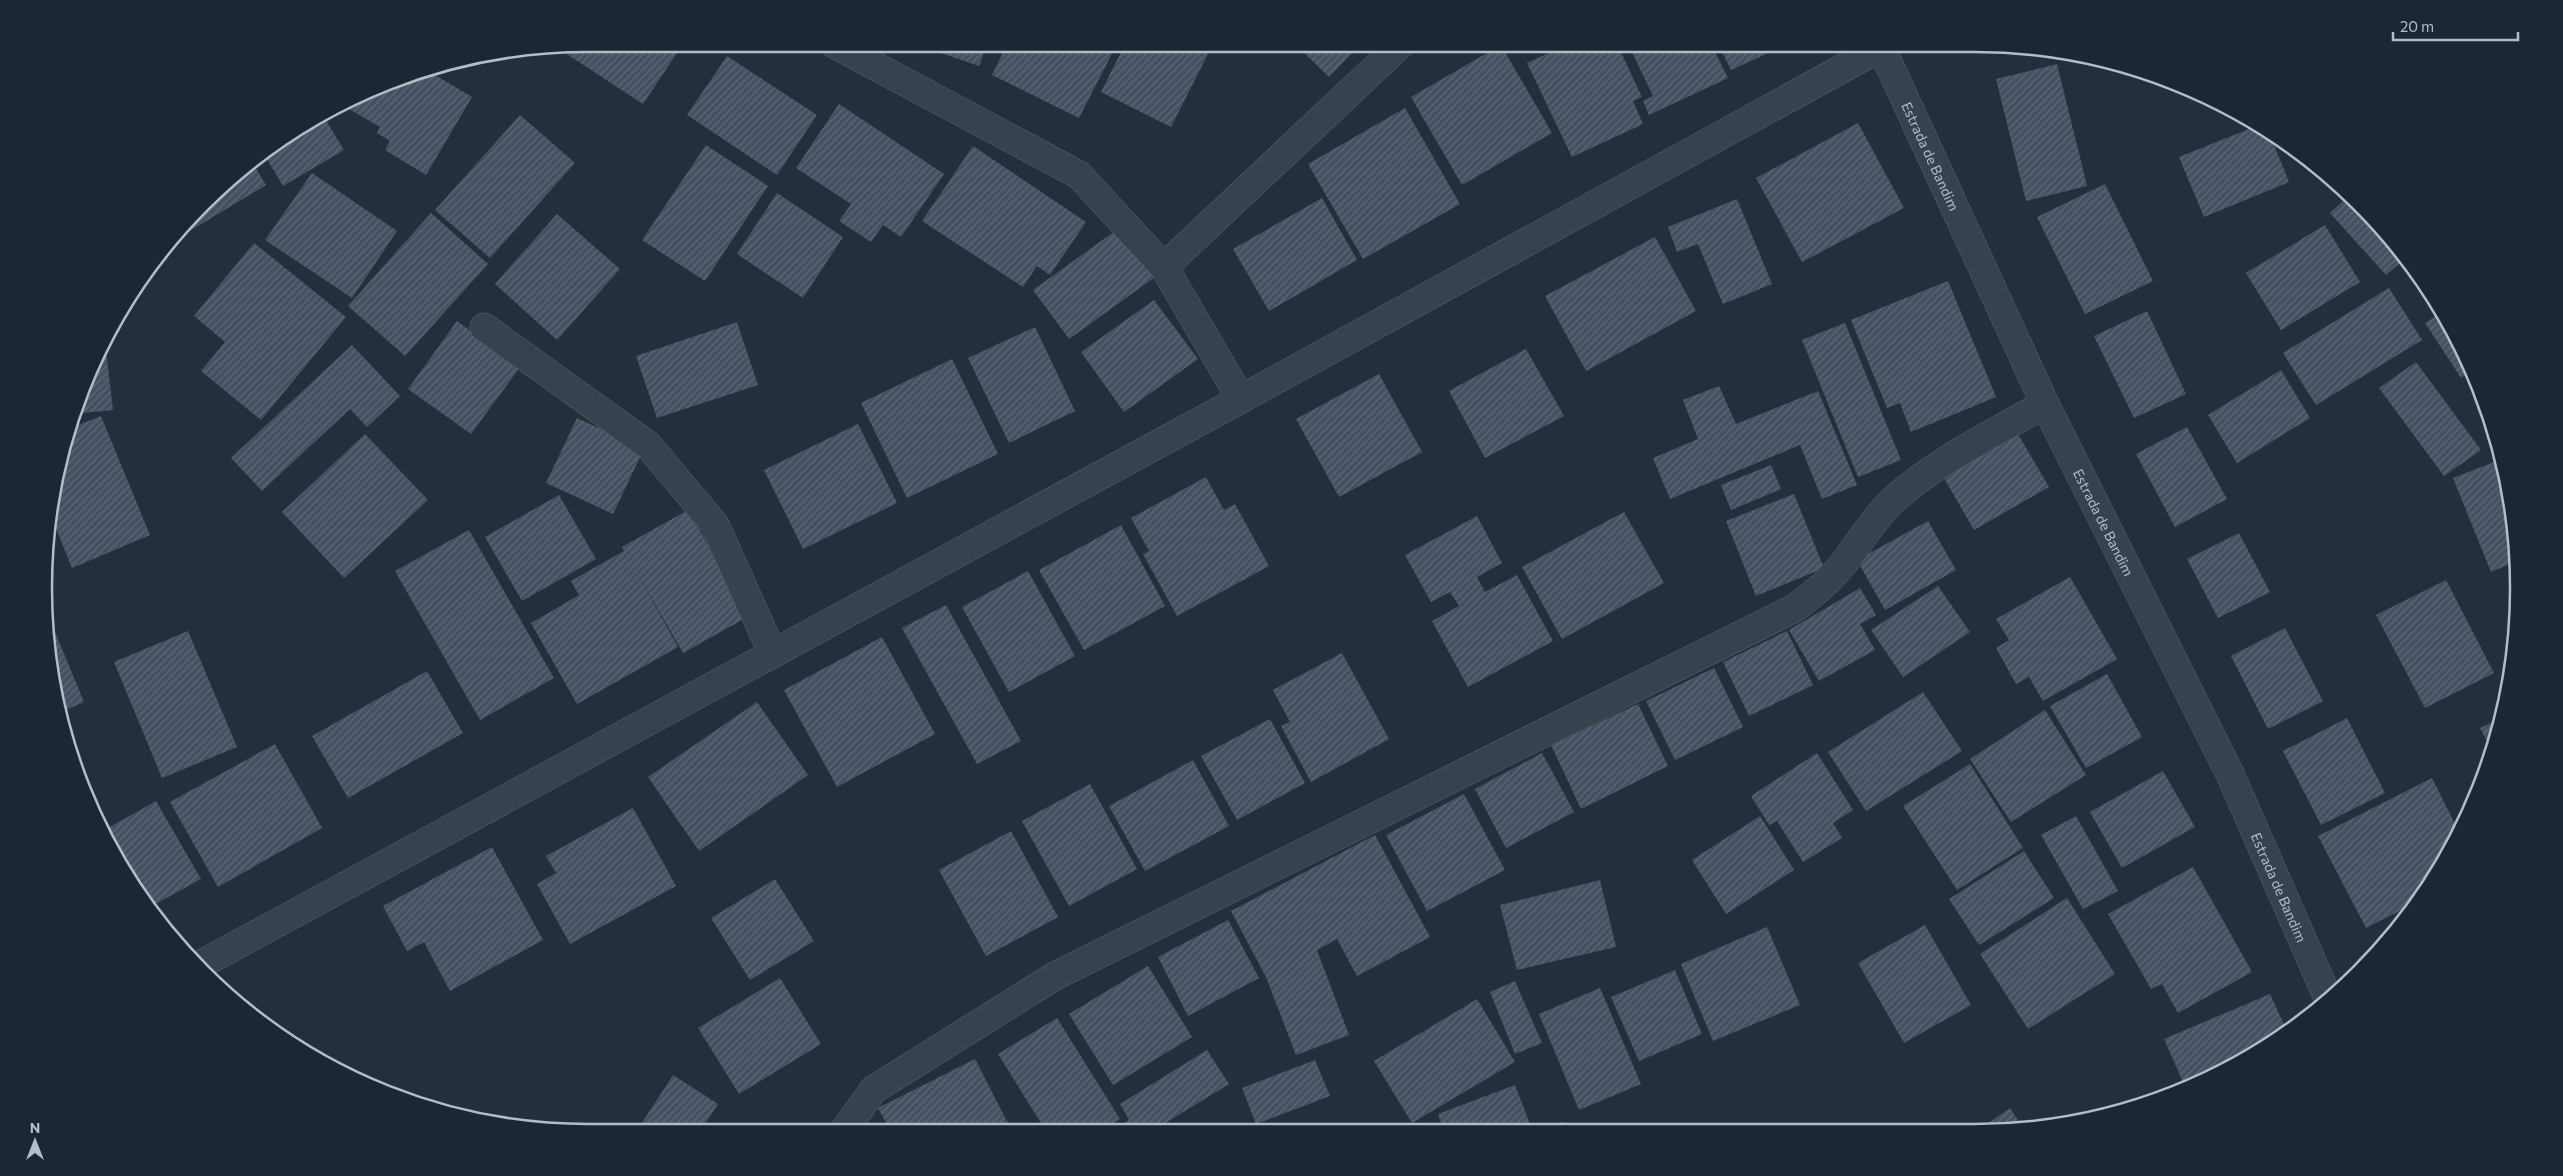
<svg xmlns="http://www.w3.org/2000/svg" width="2563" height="1176" font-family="Commissioner,sans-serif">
	<defs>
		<pattern id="building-hatch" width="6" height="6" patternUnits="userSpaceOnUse" patternTransform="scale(1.25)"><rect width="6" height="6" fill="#455162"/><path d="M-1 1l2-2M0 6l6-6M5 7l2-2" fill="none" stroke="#5d6877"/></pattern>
	</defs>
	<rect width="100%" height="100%" fill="#242f3e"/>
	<path fill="url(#building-hatch)" d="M588 44H683L643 104 556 47Z
		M914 44H987L979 66Z
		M1007 44H1113L1116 46 1079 118 992 75Z
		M1125 44H1213L1171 127 1101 92Z
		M1295 44H1361L1329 77Z
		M1568 44H1617L1642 97 1633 101 1643 124 1572 157 1527 63Z
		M1628 44H1711L1728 78 1649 115 1643 101 1653 96Z
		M1718 44H1788L1731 70Z
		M1501 45 1552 133 1462 185 1411 97Z
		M727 56 817 115 777 175 687 115Z
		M2057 64 2087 186 2026 201 1996 79Z
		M425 69 472 97 426 175 385 150 390 141 377 133 380 127 342 105Z
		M839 104 944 174 901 237 883 225 871 242 839 221 851 204 796 168Z
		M1405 108 1460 204 1363 259 1308 164Z
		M322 114 344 150 283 186 264 154Z
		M520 115 575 163 490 258 435 210Z
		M1858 123 1904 208 1802 262 1756 178Z
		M2259 125 2268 130 2289 182 2204 217 2179 157Z
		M706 145 768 186 705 281 642 240Z
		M973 146 1086 222 1050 275 1037 266 1023 287 922 221Z
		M252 162 266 185 183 235 181 231 229 179Z
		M312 173 397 231 352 298 265 240Z
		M2105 184 2153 281 2085 314 2037 217Z
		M777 193 843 237 803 298 737 254Z
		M2350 195 2360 203 2405 259 2386 275 2330 213Z
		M1322 198 1357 260 1269 311 1233 249Z
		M1737 199 1772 284 1723 304 1698 244 1677 252 1668 227Z
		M431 213 488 264 405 356 348 306Z
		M557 214 620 269 557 340 495 284Z
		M2325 225 2360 282 2281 330 2246 273Z
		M1122 226 1158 275 1069 339 1033 290Z
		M1655 237 1696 311 1586 371 1545 296Z
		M254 243 346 317 261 420 201 371 225 342 194 316Z
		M1948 281 1996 397 1911 432 1900 403 1887 408 1851 320Z
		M2389 288 2422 340 2316 405 2283 353Z
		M1154 300 1198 359 1124 412 1081 352Z
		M2147 311 2186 394 2134 418 2094 336Z
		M2442 312 2473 370 2461 378 2425 323Z
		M457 321 520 367 471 434 408 389Z
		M737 322 758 385 657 418 636 356Z
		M1845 323 1901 460 1858 477 1802 340Z
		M1035 327 1075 411 1009 443 968 358Z
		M105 341 113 410 72 414 73 413Z
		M352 345 400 396 367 427 350 409 262 491 231 458Z
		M1526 349 1564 416 1485 458 1449 391Z
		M952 359 998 454 907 498 861 403Z
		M2416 362 2481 450 2444 476 2379 388Z
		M2281 370 2310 418 2237 463 2208 415Z
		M1379 374 1422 452 1339 497 1296 419Z
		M1719 386 1736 424 1818 391 1857 485 1822 499 1800 445 1670 499 1653 458 1698 439 1683 400Z
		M101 416 150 535 72 568 51 516 54 482 71 420 73 427Z
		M577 418 644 449 613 514 546 483Z
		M858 424 897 503 803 549 764 470Z
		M2187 427 2227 499 2175 527 2136 454Z
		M2015 429 2049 487 1974 530 1940 471Z
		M365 434 428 500 344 578 282 512Z
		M2502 459 2509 482 2517 561 2491 572 2453 478Z
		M1771 465 1781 489 1731 510 1721 485Z
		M1206 477 1224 510 1235 504 1269 566 1177 616 1143 554 1149 551 1131 518Z
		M1794 494 1824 568 1756 596 1726 521Z
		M559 495 596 559 522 601 485 537Z
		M688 510 749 616 683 653 637 573 678 647 577 704 531 623 579 595 571 581 624 551 622 547Z
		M1624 512 1664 583 1562 639 1522 567Z
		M1477 516 1502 563 1477 577 1485 592 1517 575 1553 641 1468 687 1432 621 1459 606 1450 592 1431 602 1405 555Z
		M1928 521 1956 570 1885 610 1857 560Z
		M1121 525 1165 606 1084 650 1039 570Z
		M469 530 554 678 480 720 395 571Z
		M2239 533 2270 592 2218 618 2187 559Z
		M1028 571 1075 656 1009 692 962 607Z
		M2070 577 2117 659 2043 701 2029 677 2016 684 1996 648 2009 640 1996 619Z
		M2446 580 2494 673 2425 708 2376 615Z
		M1938 586 1970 632 1903 677 1871 630Z
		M1860 588 1876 615 1860 624 1875 650 1819 681 1789 630Z
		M946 605 1021 741 977 764 902 628Z
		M46 610 84 702 59 713 54 694Z
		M2285 628 2323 701 2268 729 2231 656Z
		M188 631 237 747 162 778 114 662Z
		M1787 631 1813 685 1749 716 1723 662Z
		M882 637 935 734 837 787 784 690Z
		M1342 653 1389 739 1311 782 1281 726 1290 722 1273 690Z
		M1714 668 1743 727 1675 760 1646 701Z
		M427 671 463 733 348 798 312 736Z
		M2107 674 2142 737 2086 768 2050 706Z
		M1923 692 1962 751 1866 811 1828 752Z
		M757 702 808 775 699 851 648 777Z
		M1638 704 1668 766 1581 809 1551 745Z
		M2045 710 2086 775 2011 822 1970 759Z
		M2502 717 2492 751 2480 728Z
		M2347 718 2385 793 2321 825 2283 751Z
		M1270 719 1305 783 1237 820 1201 756Z
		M275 744 322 828 218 887 170 802Z
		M1542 753 1574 812 1506 848 1475 789Z
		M1817 753 1853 810 1833 823 1842 838 1803 862 1777 821 1769 825 1751 796Z
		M1193 760 1229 826 1145 871 1109 806Z
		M1970 764 2023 848 1957 890 1903 806Z
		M2163 771 2195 827 2122 868 2090 812Z
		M2432 778 2458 830 2417 902 2366 928 2318 836Z
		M1090 784 1137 869 1069 906 1022 821Z
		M1464 794 1505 870 1427 911 1386 835Z
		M156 801 201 879 150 907 117 860 103 831Z
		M633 808 676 886 570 944 537 884 556 873 546 856Z
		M1760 816 1794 870 1726 914 1692 860Z
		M2076 816 2118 891 2083 909 2041 835Z
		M1011 831 1058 917 986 956 939 870Z
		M1375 835 1430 937 1357 976 1337 939 1317 950 1349 1035 1296 1055 1266 977 1231 911Z
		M492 847 543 940 450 991 424 942 407 951 383 906Z
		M2024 851 2054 898 1979 945 1949 899Z
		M2193 867 2252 972 2178 1013 2162 984 2151 989 2108 914Z
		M775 879 814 941 750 980 711 918Z
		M1600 880 1616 947 1517 970 1500 905Z
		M2067 898 2115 974 2028 1029 1980 954Z
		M1228 920 1259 978 1188 1016 1158 957Z
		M1925 925 1971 1005 1904 1043 1858 963Z
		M1767 927 1800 1005 1713 1041 1681 964Z
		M1148 966 1192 1037 1113 1085 1069 1014Z
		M1675 970 1702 1034 1639 1061 1611 997Z
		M780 978 821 1044 739 1094 698 1028Z
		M1515 981 1542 1043 1515 1054 1490 992Z
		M1600 988 1641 1084 1579 1110 1539 1014Z
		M2270 994 2287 1031 2186 1089 2164 1039Z
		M1477 999 1515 1062 1412 1123 1374 1061Z
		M1057 1018 1120 1119 1100 1131H1046L998 1054Z
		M1207 1050 1229 1084 1154 1130 1112 1131 1129 1120 1120 1104Z
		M975 1059 1012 1131 890 1130 878 1108Z
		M1315 1060 1330 1096 1256 1124 1242 1088Z
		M673 1075 718 1104 700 1132H636Z
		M1515 1085 1532 1129H1443L1438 1114Z
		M2010 1108 2023 1128H1981Z
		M1560 1122 1625 1128V1129H1560Z
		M1188 1123 1192 1130H1174Z"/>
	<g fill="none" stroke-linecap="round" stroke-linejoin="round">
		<defs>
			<g id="minor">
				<path d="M834 44 1079 175 1164 267 1241 399"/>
				<path id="s1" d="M1881 47 2045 404 2230 774 2328 998"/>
				<path d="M1164 267 1401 44"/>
				<path d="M484 327 648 445 715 525 773 654"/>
				<path d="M198 966 1241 399 1887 44"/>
				<path d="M844 1131 873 1090 1055 976 1795 608C1814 594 1833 578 1847 559 1861 540 1874 519 1891 502 1936 461 1992 434 2045 404"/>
			</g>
		</defs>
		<use href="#minor" stroke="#565f6c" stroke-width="29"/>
		<use href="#minor" stroke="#38414e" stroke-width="28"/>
	</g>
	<g text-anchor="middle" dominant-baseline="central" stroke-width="4" stroke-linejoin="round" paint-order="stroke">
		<g font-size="14" fill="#b4bcc9" stroke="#1d2633">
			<text stroke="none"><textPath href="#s1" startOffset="120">Estrada de Bandim</textPath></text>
			<text stroke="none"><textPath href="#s1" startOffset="525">Estrada de Bandim</textPath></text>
			<text stroke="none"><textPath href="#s1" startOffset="930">Estrada de Bandim</textPath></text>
		</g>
	</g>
	<path d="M0 0H2563V1176H0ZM588 52H1974A536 536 0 0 1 2510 588V588A536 536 0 0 1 1974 1124H588A536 536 0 0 1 52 588V588A536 536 0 0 1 588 52Z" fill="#1d2633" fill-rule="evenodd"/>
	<path fill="none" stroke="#b4bcc9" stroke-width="2.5" d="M588 52H1974A536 536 0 0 1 2510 588V588A536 536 0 0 1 1974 1124H588A536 536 0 0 1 52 588V588A536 536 0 0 1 588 52Z"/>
	<g transform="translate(35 1141)" stroke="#1d2633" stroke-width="4" paint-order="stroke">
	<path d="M0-4L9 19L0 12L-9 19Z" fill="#b4bcc9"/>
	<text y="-8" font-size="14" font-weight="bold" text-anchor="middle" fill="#b4bcc9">N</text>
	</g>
	<path d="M2393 32v8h125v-8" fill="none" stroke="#b4bcc9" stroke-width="2.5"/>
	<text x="2400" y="32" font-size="15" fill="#b4bcc9" stroke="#1d2633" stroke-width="4" paint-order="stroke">20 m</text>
</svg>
